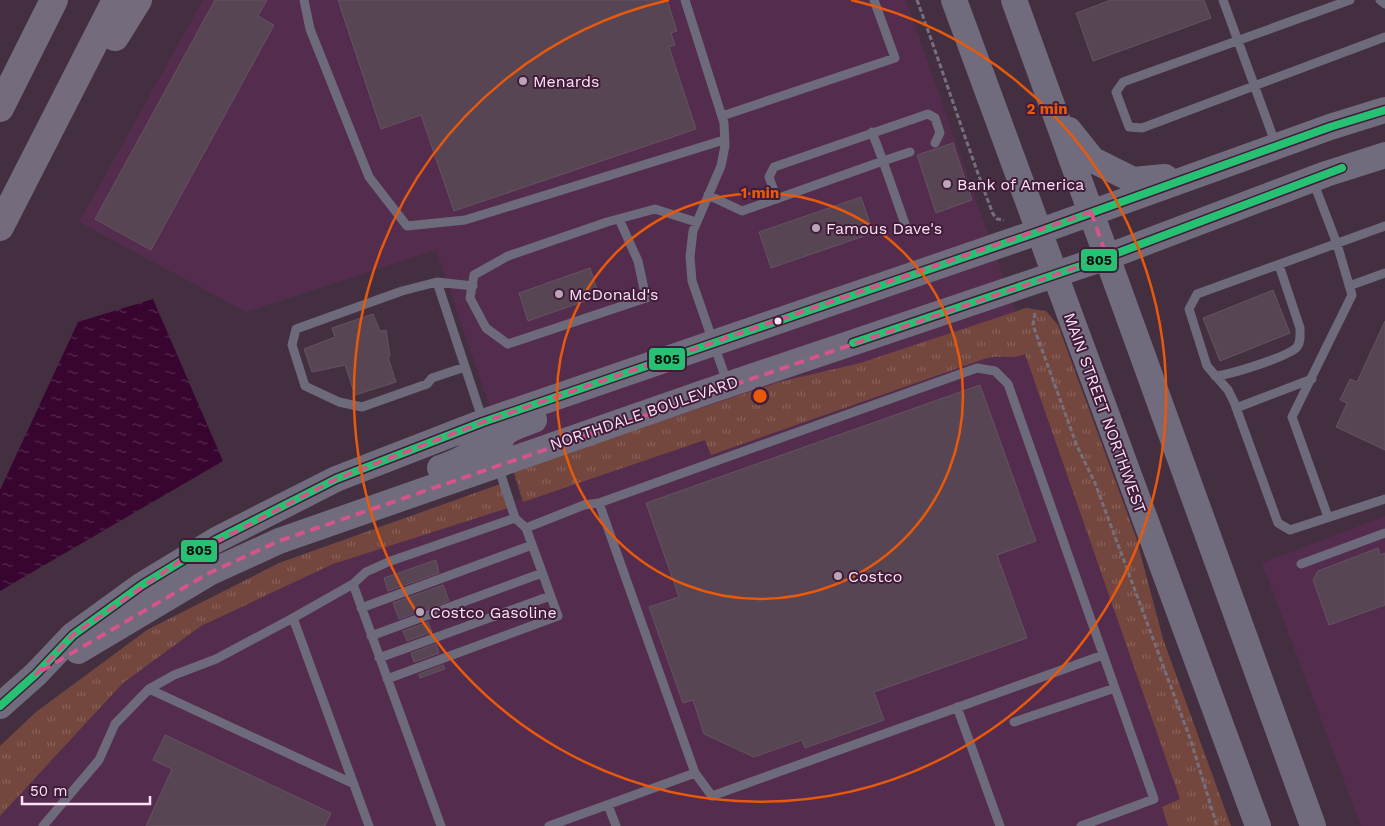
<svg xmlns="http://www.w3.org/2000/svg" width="1385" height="826" font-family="'Work Sans',sans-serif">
	<defs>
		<pattern id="grass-tufts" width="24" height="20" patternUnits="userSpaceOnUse" patternTransform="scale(1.25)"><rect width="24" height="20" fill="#74473e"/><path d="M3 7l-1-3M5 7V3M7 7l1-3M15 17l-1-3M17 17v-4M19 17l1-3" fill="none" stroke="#89615a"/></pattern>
		<pattern id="water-ripples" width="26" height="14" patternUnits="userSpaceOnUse" patternTransform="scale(1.25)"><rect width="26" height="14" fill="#380531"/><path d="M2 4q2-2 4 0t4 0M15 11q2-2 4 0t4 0" fill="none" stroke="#56294f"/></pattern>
	</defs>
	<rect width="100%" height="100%" fill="#442f40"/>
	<path fill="#542c4d" d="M203 0H906L1196 826H0V816L123 683 207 621 333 564 521 498 436 250 246 312 79 222Z
		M1385 516V826H1361L1262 563Z"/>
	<path fill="url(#grass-tufts)" d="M1026 308 1046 311 1058 325 1136 537 1163 639 1231 826H1168L1162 807 1180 799 1025 354C1011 360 999 354 984 359L711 455 705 440 523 502 514 472 607 439 779 382 860 363Z
		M503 483 511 507 333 564 201 626 123 683 0 816V746L36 712 147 630 279 563Z"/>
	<path fill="url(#water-ripples)" d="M153 299 223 461 0 591V490L78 322Z"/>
	<path fill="#574553" stroke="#645361" d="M215 0H267L258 16 274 25 151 250 95 219Z
		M338 0H667L677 31 671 33 675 45 669 47 696 129 454 211 421 115 381 129Z
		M1111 0H1204L1211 18 1093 61 1076 13Z
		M953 143 972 200 936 213 917 155Z
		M861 197 873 233 771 268 759 232Z
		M590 268 599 296 528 321 519 293Z
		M1273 290 1290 333 1220 361 1203 318Z
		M373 314 380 331 386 330 390 356 388 357 396 382 355 395 345 365 312 372 304 349 335 337 332 328Z
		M1385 321V450L1336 427 1347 403 1340 400 1350 379 1357 382Z
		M980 385 1036 541 997 555 1027 638 874 692 884 720 805 748 802 740 754 757 704 734 693 700 683 703 649 607 679 597 646 503Z
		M1378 548 1380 555 1385 553V605L1329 625 1313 580 1318 571Z
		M436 560 439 573 388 591 384 578Z
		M443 585 449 601 399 619 393 603Z
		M428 622 432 632 407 641 403 631Z
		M436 644 439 653 414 662 411 653Z
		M443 665 445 669 420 678 419 674Z
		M165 735 331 813 325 826H146L172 769 153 760Z"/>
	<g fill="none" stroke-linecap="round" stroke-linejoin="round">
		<path stroke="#766f7c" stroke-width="3" stroke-dasharray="5 2.5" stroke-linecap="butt" d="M917 0C943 71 966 143 993 214L997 219 1004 220
			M1035 313 1033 325 1077 446 1095 483 1190 738 1217 826"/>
		<path stroke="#6d6a7b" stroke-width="9" d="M304 0 310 29 369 177 407 226 465 220 724 140
			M685 0 724 123 725 146 721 166 693 231 690 257 692 281 727 382
			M1223 0 1276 145
			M1350 0 1123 82 1116 92 1129 127 1142 128 1385 37
			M1380 0 1385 4
			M722 116 895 58 874 0
			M872 132 883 161 910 152
			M1313 181 1337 244 1352 295 1292 417 1328 517
			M708 195 742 211 883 161 905 224
			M777 199 769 177 774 167 928 114 935 118 940 133 935 143
			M619 219 638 261 646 298 508 344 486 328 470 298 474 275 508 256 607 222 655 209 696 222
			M1385 226 1197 294 1189 309 1207 366 1228 390 1234 402 1278 523 1290 530 1385 499
			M437 282 402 291 296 329 292 345 305 386 339 402 362 407 427 384 432 378 465 367
			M473 286 437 282 483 421
			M1349 286 1385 273
			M1215 376C1229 375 1288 357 1297 347 1301 342 1300 335 1300 328L1279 265
			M1236 408 1312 379
			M498 466 515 518
			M599 503 695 773
			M1301 564 1385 533
			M353 584 441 826
			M361 608 532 545
			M293 618 369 826
			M371 636 542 573
			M379 658 550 596
			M387 679 558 616 526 528
			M149 689 354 784
			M957 707 1000 826
			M1014 722 1115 688
			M608 805 616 826
			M43 826 99 760 115 724 149 689 174 675 216 659 293 618 353 584 366 572 388 562 515 518 526 528 584 505 599 503 977 368 995 371 1008 384 1154 799 1081 826
			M549 826 695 773 712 796 1103 655"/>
		<path stroke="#716b7e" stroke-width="26" d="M954 0 1258 826
			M1014 0 1313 826
			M1069 130 1093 160 1133 180 1165 177
			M497 464C500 429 503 432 534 420
			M440 468C468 458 478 454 483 422
			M78 651 209 573 279 541 703 393 1107 257 1326 174 1385 155
			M0 706 36 674 73 635 142 585 216 540 336 479 483 422 1038 232 1330 127 1385 110"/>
		<path stroke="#746c7c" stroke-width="28" d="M115 37 138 0
			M0 108 54 0
			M0 227 116 0"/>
		<defs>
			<path id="bus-1" d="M853 343 1107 257 1342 168
				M0 706 36 674 73 635 142 585 216 540 336 479 483 422 1038 232 1330 127 1385 110"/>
		</defs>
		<use href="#bus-1" stroke="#411c3a" stroke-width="11"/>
		<use href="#bus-1" stroke="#26c172" stroke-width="8"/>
	</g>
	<path fill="none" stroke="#d35589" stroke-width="4" stroke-dasharray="10 6" stroke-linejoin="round" d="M1091 212 1107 257 279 541 209 573 36 674 73 635 180 561 336 479 483 422Z"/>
	<g fill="none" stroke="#e8590c" stroke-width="2.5">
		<circle cx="760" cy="396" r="203"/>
		<path d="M851 0A406 406 0 1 1 669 0"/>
	</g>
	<g fill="#bba4b6" stroke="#411c3a" stroke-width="2">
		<circle cx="523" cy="81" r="5"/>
		<circle cx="947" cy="184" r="5"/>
		<circle cx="816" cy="228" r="5"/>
		<circle cx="559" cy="294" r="5"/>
		<circle cx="838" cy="576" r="5"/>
		<circle cx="420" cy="612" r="5"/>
	</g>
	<circle fill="#fbe3f5" stroke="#411c3a" stroke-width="2" cx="778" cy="321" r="4.5"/>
	<g text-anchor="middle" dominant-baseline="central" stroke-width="4" stroke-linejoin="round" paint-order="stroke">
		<g font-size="16" fill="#fbe3f5" stroke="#411c3a" text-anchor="start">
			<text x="533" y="81">Menards</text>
			<text x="957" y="184">Bank of America</text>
			<text x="826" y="228">Famous Dave's</text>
			<text x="569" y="294">McDonald's</text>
			<text x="848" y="576">Costco</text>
			<text x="430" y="612">Costco Gasoline</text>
		</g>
		<g font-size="16" fill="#fbe3f5" stroke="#411c3a">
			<text transform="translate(644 413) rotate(-19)">NORTHDALE BOULEVARD</text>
			<text transform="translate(1105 413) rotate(70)">MAIN STREET NORTHWEST</text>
		</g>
	</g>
	<circle cx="760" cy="396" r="8" fill="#e8590c" stroke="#411c3a" stroke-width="2.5"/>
	<g font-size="15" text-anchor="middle" font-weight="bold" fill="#e8590c" stroke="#411c3a" stroke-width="4" stroke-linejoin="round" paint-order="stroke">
		<text x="1047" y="114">2 min</text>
		<text x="760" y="198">1 min</text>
	</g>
	<g stroke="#411c3a" stroke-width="2">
		<rect x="1080" y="248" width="38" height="24" rx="5" fill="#26c172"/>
		<rect x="648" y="347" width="38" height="24" rx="5" fill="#26c172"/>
		<rect x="180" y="539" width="38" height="24" rx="5" fill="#26c172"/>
	</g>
	<g font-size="14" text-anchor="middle" font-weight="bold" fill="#111">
		<text x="1099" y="265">805</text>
		<text x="667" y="364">805</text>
		<text x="199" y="555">805</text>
	</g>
	<path d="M22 796v8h128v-8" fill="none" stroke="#fbe3f5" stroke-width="2.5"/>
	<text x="30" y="796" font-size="15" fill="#fbe3f5" stroke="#411c3a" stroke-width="4" paint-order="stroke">50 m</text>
</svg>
